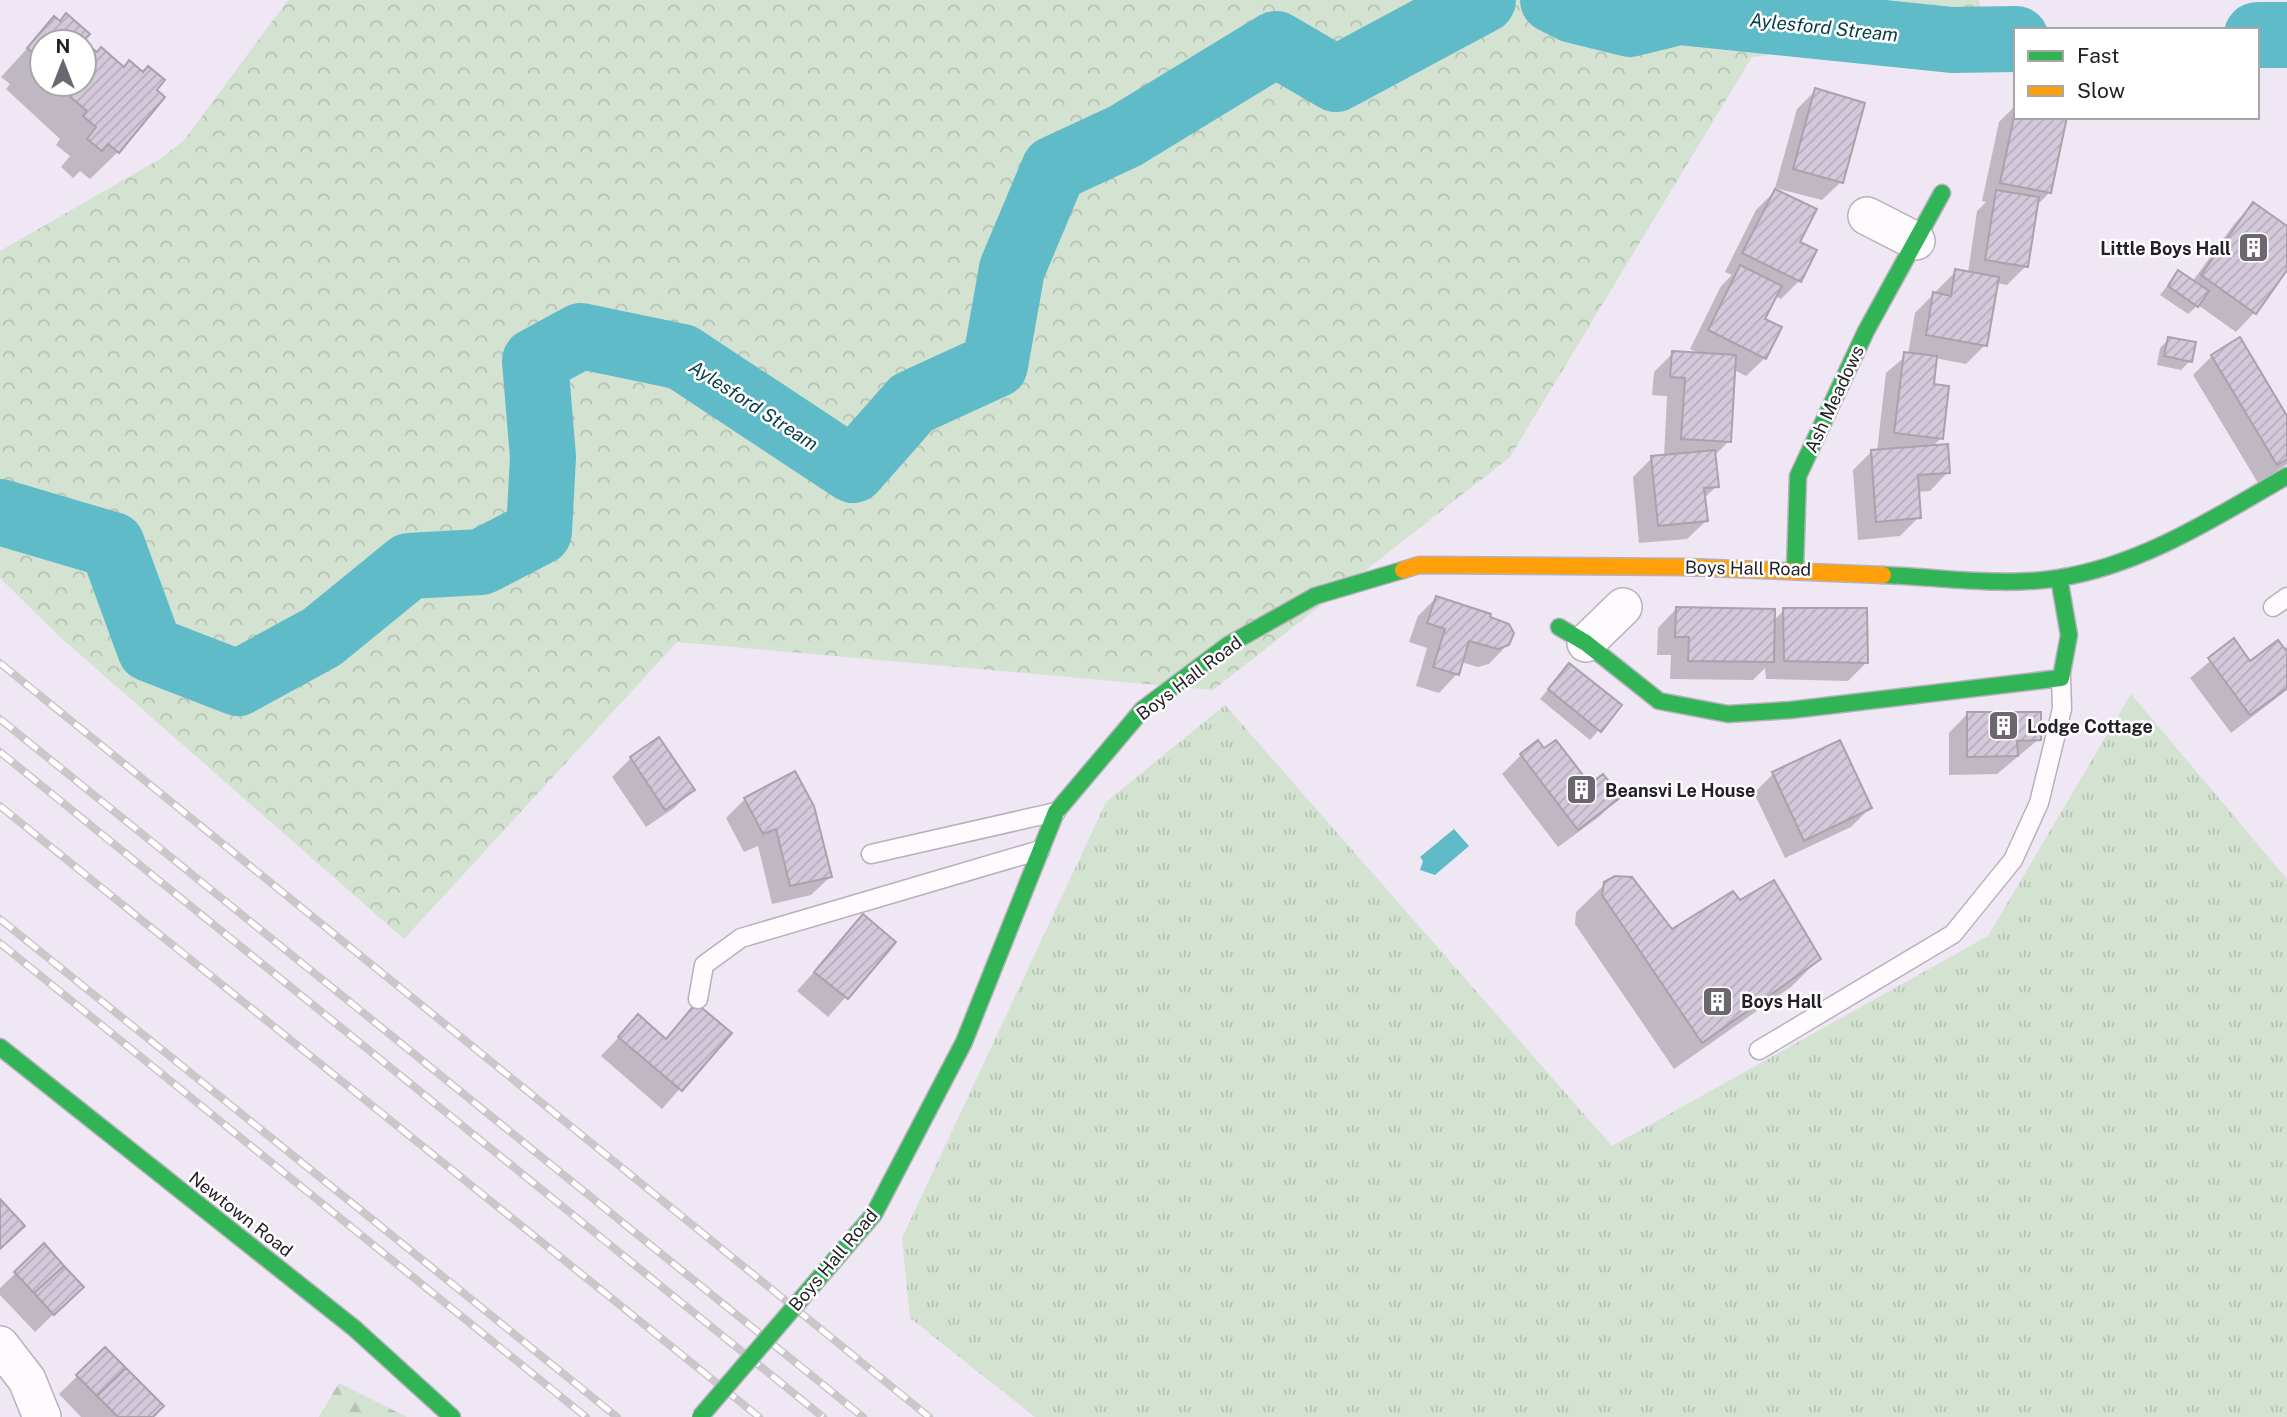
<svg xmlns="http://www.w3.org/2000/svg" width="2287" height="1417" font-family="'Public Sans',sans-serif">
	<defs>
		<pattern id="grass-tufts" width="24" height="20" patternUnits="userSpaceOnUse" patternTransform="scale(1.75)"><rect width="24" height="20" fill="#d4e2d1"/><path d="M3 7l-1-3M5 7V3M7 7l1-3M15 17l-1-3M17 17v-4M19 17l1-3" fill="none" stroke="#b6c2b3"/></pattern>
		<pattern id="forest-firs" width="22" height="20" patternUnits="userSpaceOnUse" patternTransform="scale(1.75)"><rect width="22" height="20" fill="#d4e2d1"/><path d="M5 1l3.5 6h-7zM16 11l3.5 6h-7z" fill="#b6c2b3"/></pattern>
		<pattern id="park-crowns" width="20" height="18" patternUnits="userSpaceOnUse" patternTransform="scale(1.75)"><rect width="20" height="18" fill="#d4e2d1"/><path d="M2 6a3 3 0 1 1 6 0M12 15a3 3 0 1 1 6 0" fill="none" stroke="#b6c2b3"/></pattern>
		<pattern id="building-hatch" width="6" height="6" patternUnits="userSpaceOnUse" patternTransform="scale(1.75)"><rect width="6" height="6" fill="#d4c8db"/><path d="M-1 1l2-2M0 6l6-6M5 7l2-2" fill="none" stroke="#b6acbc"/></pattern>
	</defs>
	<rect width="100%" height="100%" fill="#efe7f4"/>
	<path fill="url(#grass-tufts)" d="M2131 694 2287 879V1417H1035L910 1318 902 1238 1106 802 1225 705 1612 1146 1988 936Z"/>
	<path fill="url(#forest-firs)" d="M339 1383 407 1417H319Z"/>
	<path fill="url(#park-crowns)" d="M288 0H1979L1985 28 1752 57 1510 457 1213 690 677 642 404 939 60 637 0 578V251L160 159 185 139Z"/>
	<path fill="#60bbc9" d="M1454 829 1469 846 1435 875 1420 870 1423 861 1420 857Z"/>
	<path fill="#0003" d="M54 19 82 42H42V84H84V44L123 68 142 74 118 152 90 179 80 171 73 178 61 167 70 156 56 145 60 139 6 89 10 84 1 77Z
		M1816 90 1841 182 1822 200 1775 188 1797 109Z
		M2016 105V117L2050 192 2035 207 2026 266 2007 285 1996 283 1985 345 1966 364 1935 358 1932 386 1941 438 1932 447 1948 472 1930 491 1917 492 1919 517 1900 536 1858 540 1853 470 1871 452 1877 451 1886 373 1908 354 1915 313 1956 271 1968 273 1977 211 1986 202 1982 201 1999 122Z
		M1775 191 1798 243 1799 281 1781 299 1775 296 1763 320 1765 358 1746 376 1734 370 1729 441 1714 456 1717 486 1703 499 1706 521 1687 539 1639 543 1633 477 1652 458 1664 457 1667 396 1652 395 1654 372 1673 353 1703 355 1690 349 1721 286 1732 275 1725 272 1756 210Z
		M2253 204 2287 228V267L2254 313 2236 332 2198 305 2188 314 2160 295 2178 272 2192 282 2235 223Z
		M2169 339 2190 361 2181 370 2157 365 2160 348Z
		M2239 339 2287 419V464L2258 483 2193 375 2212 356Z
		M1436 598 1488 619 1508 644 1489 664 1478 667 1461 662 1457 674 1439 693 1416 686 1427 648 1409 642 1418 616Z
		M1676 609 1773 621 1784 610 1867 662 1848 681 1766 679 1765 668 1753 680 1670 679 1671 655H1657L1658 628Z
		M2234 641 2250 663 2287 647V690L2231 733 2190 678Z
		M1561 674 1620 706 1590 740 1540 699Z
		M1967 714 2039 739 1997 774 1949 775V733Z
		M1839 743 1870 808 1851 827 1785 858 1754 793 1773 774Z
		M1544 751 1589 786 1619 797 1600 816 1558 847 1502 774 1521 755Z
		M631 758 693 790 674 808 646 827 612 777Z
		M745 799 830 877 811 895 772 904 758 846 744 852 726 818Z
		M1605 884 1672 932 1739 902 1819 959 1791 987 1674 1069 1575 924 1576 912Z
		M863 917 894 943 828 1017 797 991Z
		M696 1006 729 1033 662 1109 601 1056 638 1017 665 1040Z
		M44 1246 63 1305 35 1332 0 1295V1288Z
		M105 1349 151 1417H81L59 1394Z"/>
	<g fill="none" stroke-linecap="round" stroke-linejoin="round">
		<path stroke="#60bbc9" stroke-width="66" d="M1553 0 1573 10 1630 24 1679 12 1952 40 2016 39
			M2257 35H2287
			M0 512 112 545 150 649 238 683 322 637 409 566 481 562 539 532 543 457 535 361 581 336 682 357 853 470 912 403 995 365 1012 269 1054 169 1125 136 1276 44 1336 79 1483 0"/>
	</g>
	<path fill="url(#building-hatch)" stroke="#a8a2ab" stroke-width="2" d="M66 13 90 34 83 41 97 52 101 47 124 67 129 60 143 72 148 66 165 80 157 90 165 97 119 153 108 144 102 151 87 139 96 127 83 116 87 111 62 90 60 84H84V42H42V69L32 60 36 55 27 48 54 16 60 21Z
		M1815 88 1865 103 1843 183 1793 169Z
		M2016 107V117H2067L2051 193 2000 183Z
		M1775 189 1817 209 1800 242 1817 250 1801 282 1742 253Z
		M1996 190 2039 197 2028 267 1985 260Z
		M2253 202 2287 226V270L2256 314 2201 275Z
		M1740 265 1782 286 1765 319 1782 327 1766 359 1708 330Z
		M1955 269 1999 277 1987 346 1926 335 1933 292 1951 296Z
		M2178 270 2209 291 2198 307 2168 286Z
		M2168 337 2196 342 2192 362 2164 356Z
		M2240 337 2287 416V459L2277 465 2211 355Z
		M1672 351 1736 355 1731 442 1681 439 1685 378 1670 377Z
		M1904 352 1937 356 1934 384 1949 386 1943 439 1894 433Z
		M1948 444 1950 473 1918 475 1921 518 1876 522 1871 450Z
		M1715 450 1719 487 1704 488 1708 521 1658 526 1651 456Z
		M1436 596 1491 614 1490 617 1509 624 1514 633 1509 645 1498 649 1469 641 1459 675 1433 667 1445 629 1427 623Z
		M1676 607 1775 609 1774 662 1688 661 1689 637H1675Z
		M1783 608H1867L1868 663 1784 661Z
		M2234 638 2250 661 2278 640 2287 652V688L2250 715 2208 658Z
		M1569 663 1622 705 1601 732 1548 689Z
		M1967 712H2041V740L2017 741 2018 756 1967 757Z
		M659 737 695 790 665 810 630 757Z
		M1538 740 1544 748 1556 740 1590 784 1603 774 1621 797 1578 830 1520 754Z
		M1840 740 1872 808 1804 841 1772 772Z
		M795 771 814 806 832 877 790 886 776 829 763 834 744 798Z
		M1615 876 1632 877 1672 929 1733 891 1740 900 1774 880 1821 959 1702 1043 1602 895 1604 882Z
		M863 914 896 942 848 999 814 972Z
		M696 1003 732 1033 682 1091 618 1037 638 1014 666 1039Z
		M0 1199 25 1226 0 1249Z
		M44 1243 64 1266 34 1293 14 1272Z
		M64 1266 84 1287 54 1315 34 1293Z
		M105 1347 126 1368 97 1396 76 1375Z
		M126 1368 164 1406 153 1417H118L97 1396Z"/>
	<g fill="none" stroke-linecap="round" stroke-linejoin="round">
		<defs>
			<path id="lane" d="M2273 607 2287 597
				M871 854 1056 812
				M698 999 704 965 741 938 1040 850
				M1759 1050 1953 934 2013 860 2039 803 2062 709 2061 678"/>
			<path id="street" d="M1867 216 1916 241
				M1586 643 1623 607
				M0 1345 27 1380 42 1417"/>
			<path id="fast" d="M1795 569 1798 476 1866 331 1942 193
				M1883 575C1940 577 2002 587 2059 578 2142 565 2216 517 2287 476
				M1559 627 1586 643 1659 701 1728 714 1791 710 2061 678 2069 635 2059 578
				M0 1047 354 1328 452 1417
				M874 1214 964 1042 1056 812 1143 709 1228 645 1315 596 1403 570"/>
			<path id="slow" d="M1403 570 1419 565 1686 567 1883 575"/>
		</defs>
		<use href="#lane" stroke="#b7b1bb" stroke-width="21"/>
		<use href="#street" stroke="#b7b1bb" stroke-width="40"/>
		<use href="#fast" stroke="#b7b1bb" stroke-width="19"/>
		<use href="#slow" stroke="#b7b1bb" stroke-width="19"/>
		<use href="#lane" stroke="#fdfbfd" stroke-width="18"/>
		<use href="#street" stroke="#fdfbfd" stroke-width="37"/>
		<use href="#fast" stroke="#30b455" stroke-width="16"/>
		<use href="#slow" stroke="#ff9f0a" stroke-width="16"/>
		<defs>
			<path id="rail" d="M0 663 929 1417
				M0 719 863 1417
				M0 752 823 1417
				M0 806 759 1417
				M0 919 617 1417
				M0 943 586 1417"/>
		</defs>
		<use href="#rail" stroke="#c9c7ca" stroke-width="8"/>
		<use href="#rail" stroke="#fff" stroke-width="5" stroke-dasharray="16" stroke-linecap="butt"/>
		<defs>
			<path id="fast-bridge" d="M700 1417 874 1214"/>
		</defs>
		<use href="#fast-bridge" stroke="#b7b1bb" stroke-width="19" stroke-linecap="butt"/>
		<use href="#fast-bridge" stroke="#30b455" stroke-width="16"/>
	</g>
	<defs>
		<symbol id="building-square" viewBox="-11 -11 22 22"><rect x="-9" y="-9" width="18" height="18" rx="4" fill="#6c666f" stroke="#fff"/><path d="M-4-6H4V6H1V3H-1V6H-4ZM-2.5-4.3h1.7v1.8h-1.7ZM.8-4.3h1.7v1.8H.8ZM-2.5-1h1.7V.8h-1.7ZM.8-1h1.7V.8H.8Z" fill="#fff"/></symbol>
	</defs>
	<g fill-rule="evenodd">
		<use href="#building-square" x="2236" y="230" width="35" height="35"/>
		<use href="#building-square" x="1986" y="708" width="35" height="35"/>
		<use href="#building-square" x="1564" y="772" width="35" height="35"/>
		<use href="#building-square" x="1700" y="984" width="35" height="35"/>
	</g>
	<g text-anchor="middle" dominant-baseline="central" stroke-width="5" stroke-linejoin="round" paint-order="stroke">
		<g font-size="18" font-weight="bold" fill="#252028" stroke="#fff" text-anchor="start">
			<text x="2231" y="248" text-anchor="end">Little Boys Hall</text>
			<text x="2027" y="726">Lodge Cottage</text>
			<text x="1605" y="790">Beansvi Le House</text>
			<text x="1741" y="1001">Boys Hall</text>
		</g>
		<g font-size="18" fill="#252028" stroke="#fff">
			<text transform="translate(1834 399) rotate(-65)">Ash Meadows</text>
			<text transform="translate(1748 568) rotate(1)">Boys Hall Road</text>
			<text transform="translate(1189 678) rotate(-37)">Boys Hall Road</text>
			<text transform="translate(241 1214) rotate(38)">Newtown Road</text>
			<text transform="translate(833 1260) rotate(-50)">Boys Hall Road</text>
		</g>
		<g font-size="19" font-style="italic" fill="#064046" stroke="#fff">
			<text transform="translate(1824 27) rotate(6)">Aylesford Stream</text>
			<text transform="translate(754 405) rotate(33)">Aylesford Stream</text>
		</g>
	</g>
	<rect x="2014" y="28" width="245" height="91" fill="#ffffff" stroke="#a8a6a9" stroke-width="2"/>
	<rect x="2028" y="51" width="35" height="10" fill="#30b455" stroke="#a8a6a9" stroke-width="2"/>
	<text x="2077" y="63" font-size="21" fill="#252028">Fast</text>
	<rect x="2028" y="86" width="35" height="10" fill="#ff9f0a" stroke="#a8a6a9" stroke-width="2"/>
	<text x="2077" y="98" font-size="21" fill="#252028">Slow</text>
	<g transform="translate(63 63)"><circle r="33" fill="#ffffff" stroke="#a8a6a9" stroke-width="2"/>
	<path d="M0-5L12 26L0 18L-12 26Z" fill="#6c666f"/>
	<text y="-10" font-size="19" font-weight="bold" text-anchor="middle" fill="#252028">N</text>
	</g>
</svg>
